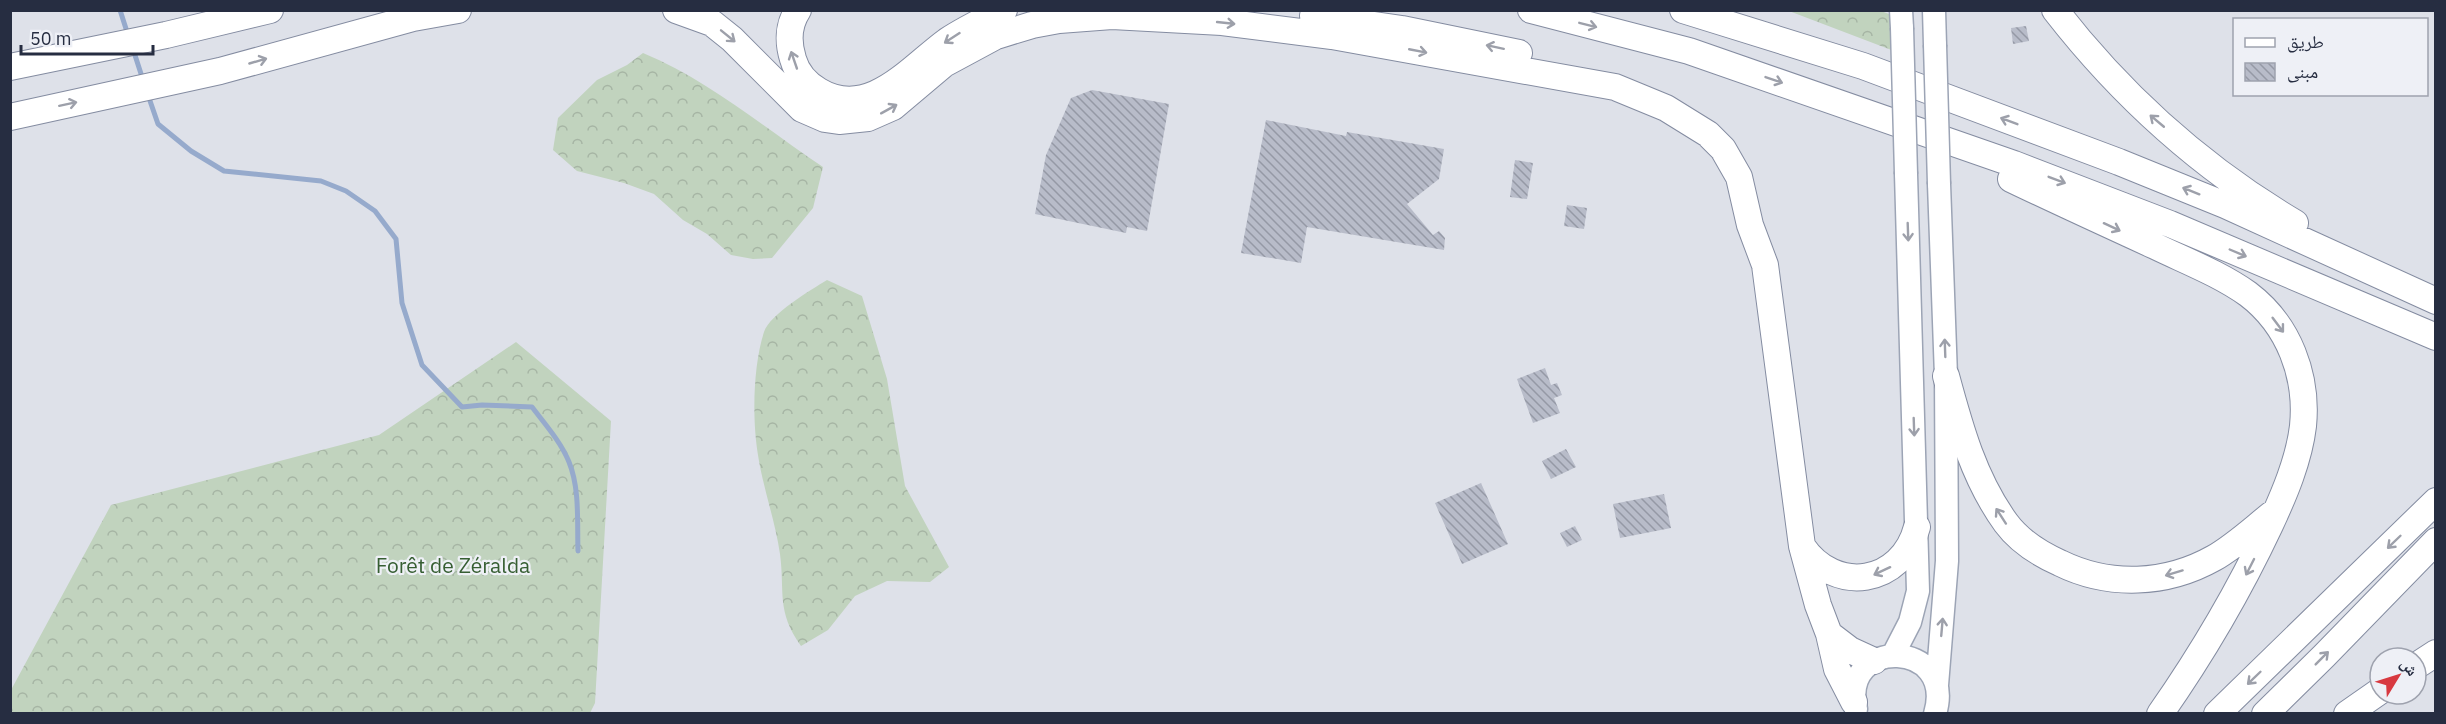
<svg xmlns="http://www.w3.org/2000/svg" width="2446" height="724" font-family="'IBM Plex Sans','Noto Naskh Arabic',sans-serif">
	<defs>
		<pattern id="forest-crowns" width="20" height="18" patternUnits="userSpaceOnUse" patternTransform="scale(1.5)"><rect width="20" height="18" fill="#c1d3be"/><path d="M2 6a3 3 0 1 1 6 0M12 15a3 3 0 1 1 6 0" fill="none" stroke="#a6b5a4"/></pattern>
		<pattern id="building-back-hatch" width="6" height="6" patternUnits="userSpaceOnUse" patternTransform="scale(1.5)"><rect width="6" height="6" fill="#b8bcc9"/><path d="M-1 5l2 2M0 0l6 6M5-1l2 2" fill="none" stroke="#9599a5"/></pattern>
	</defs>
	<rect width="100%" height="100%" fill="#dee1e9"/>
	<path fill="url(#forest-crowns)" d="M1789 11H1881L1889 14 1894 51Z
		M643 53C710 81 763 127 823 167L813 208 772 258 753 259 731 255 707 234 683 220 654 194 624 183 577 171 553 150 558 118 597 80 627 65Z
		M827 280 862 296 887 379 905 486 949 567 930 582 887 581 855 596 828 630 801 646C776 611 785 592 780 554 775 520 763 488 758 455 752 419 753 366 764 332 770 314 811 290 827 280Z
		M516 342 611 421 595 703 590 713H11V690L111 505 379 435Z"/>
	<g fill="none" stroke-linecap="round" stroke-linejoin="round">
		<path stroke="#96aacc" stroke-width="5" d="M120 10 128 35
			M133 49 143 80
			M148 95 158 124 191 151 224 171 321 181 346 191 375 211 396 239 402 303 422 365 462 407 482 405 532 407C545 424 561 442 569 462 580 489 577 522 578 551"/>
	</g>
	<path fill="url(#building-back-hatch)" d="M2026 26 2029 41 2013 44 2011 28Z
		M1092 90 1169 104 1147 231 1127 227 1126 233 1035 214 1046 155 1071 98Z
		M1266 120 1346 136 1347 132 1444 149 1439 179 1407 204 1433 235 1439 231 1445 238 1444 250 1307 227 1301 263 1241 253Z
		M1515 160 1533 163 1527 199 1510 197Z
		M1567 205 1587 208 1584 229 1564 226Z
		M1545 368 1551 385 1557 383 1562 395 1554 398 1560 413 1533 423 1517 379Z
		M1566 449 1576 467 1551 479 1542 461Z
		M1481 483 1508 544 1462 564 1435 503Z
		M1664 494 1671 528 1620 538 1613 504Z
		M1575 526 1582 540 1567 547 1560 533Z"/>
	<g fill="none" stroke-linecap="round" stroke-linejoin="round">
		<defs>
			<path id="major" d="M1901 10 1902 28
				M1934 10 1935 45
				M1893 655 1910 622 1918 591 1906 174
				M1937 685 1947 561 1946 376 1939 184
				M1856 709C1839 636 1957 639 1935 714"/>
			<path id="highway" d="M676 10 712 23 732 39 802 109 825 119 839 121 868 118 893 107 944 64 996 36 1032 25 1059 20 1112 16 1222 22 1332 36 1615 87 1666 108 1708 134 1723 149 1739 177 1750 225 1765 265 1802 546 1818 605 1829 634 1837 669 1854 702
				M798 10C788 25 788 43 793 59 797 73 807 84 819 91 869 121 911 67 947 41 965 29 984 20 1004 10
				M1531 10 1689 51 2014 164 2170 224 2436 337
				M1683 10 1863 66 2119 162 2225 205 2436 301
				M2055 10C2121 95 2202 168 2295 223
				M1313 16 1402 29 1519 53
				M10 67 166 35 270 10
				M10 117 220 71 413 18 458 10
				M2011 179C2059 202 2107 224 2155 246 2186 261 2220 274 2248 294 2289 325 2308 376 2303 426 2299 460 2284 495 2270 525 2239 591 2202 654 2160 714
				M1946 376C1960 428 1974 479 2006 523 2020 542 2040 554 2060 563 2109 587 2166 585 2214 558 2235 546 2253 529 2272 514
				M1802 546C1835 595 1902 585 1917 527
				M1829 634 1850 650 1874 661
				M2416 666 2436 653
				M2217 714 2436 501
				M2265 714 2324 656 2436 541
				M2347 714 2380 691"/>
		</defs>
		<use href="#major" stroke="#9ca4b5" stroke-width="25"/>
		<use href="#highway" stroke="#848ca1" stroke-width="28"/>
		<use href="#major" stroke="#fff" stroke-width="22"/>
		<use href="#highway" stroke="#fff" stroke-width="26"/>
		<defs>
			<path id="major-bridge" d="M1902 28 1906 174
				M1935 45 1939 184"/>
		</defs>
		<use href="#major-bridge" stroke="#9ca4b5" stroke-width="25" stroke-linecap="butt"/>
		<use href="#major-bridge" stroke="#fff" stroke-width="22"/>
	</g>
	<defs><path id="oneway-shaft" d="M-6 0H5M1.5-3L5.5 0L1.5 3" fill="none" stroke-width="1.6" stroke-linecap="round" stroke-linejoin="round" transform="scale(1.5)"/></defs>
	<g stroke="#9da0aa">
		<use href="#oneway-shaft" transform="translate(1226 23) rotate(6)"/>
		<use href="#oneway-shaft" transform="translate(1588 25) rotate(14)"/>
		<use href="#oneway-shaft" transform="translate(728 36) rotate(39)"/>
		<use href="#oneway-shaft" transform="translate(952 38) rotate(147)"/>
		<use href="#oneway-shaft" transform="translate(1495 47) rotate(-168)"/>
		<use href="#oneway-shaft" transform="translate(1418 51) rotate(11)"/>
		<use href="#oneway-shaft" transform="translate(794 60) rotate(-109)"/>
		<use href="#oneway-shaft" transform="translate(258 61) rotate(-16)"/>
		<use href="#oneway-shaft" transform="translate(1774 80) rotate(19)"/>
		<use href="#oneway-shaft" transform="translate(68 104) rotate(-12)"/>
		<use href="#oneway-shaft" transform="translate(889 109) rotate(-29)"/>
		<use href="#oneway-shaft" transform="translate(2009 121) rotate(-159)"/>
		<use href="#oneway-shaft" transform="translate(2157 121) rotate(-140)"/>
		<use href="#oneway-shaft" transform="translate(2057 180) rotate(21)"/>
		<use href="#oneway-shaft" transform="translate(2191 191) rotate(-158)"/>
		<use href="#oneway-shaft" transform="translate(2112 227) rotate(25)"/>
		<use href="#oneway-shaft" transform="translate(1908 232) rotate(88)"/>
		<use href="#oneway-shaft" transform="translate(2238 253) rotate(23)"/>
		<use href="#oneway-shaft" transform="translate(2278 325) rotate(53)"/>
		<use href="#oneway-shaft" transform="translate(1945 348) rotate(-92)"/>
		<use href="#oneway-shaft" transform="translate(1914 427) rotate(88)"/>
		<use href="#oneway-shaft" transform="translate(2001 516) rotate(-123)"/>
		<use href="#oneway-shaft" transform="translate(2394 542) rotate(136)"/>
		<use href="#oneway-shaft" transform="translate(2250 567) rotate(117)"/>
		<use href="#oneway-shaft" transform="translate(1882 571) rotate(155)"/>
		<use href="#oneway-shaft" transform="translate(2174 573) rotate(163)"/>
		<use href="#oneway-shaft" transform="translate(1942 627) rotate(-85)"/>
		<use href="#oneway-shaft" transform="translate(2322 658) rotate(-45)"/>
		<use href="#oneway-shaft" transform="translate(2254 678) rotate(136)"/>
	</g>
	<g text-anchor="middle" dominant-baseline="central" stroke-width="4.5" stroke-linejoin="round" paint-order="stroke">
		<g font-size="21" fill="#365e32" stroke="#eef0f6">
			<text x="453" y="565">Forêt de Zéralda</text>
		</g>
	</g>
	<rect width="2446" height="724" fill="none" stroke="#262d41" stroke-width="24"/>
	<rect x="2233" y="18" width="195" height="78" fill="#eef0f6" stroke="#9ea2ae" stroke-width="1.5"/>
	<rect x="2245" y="38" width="30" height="9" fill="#ffffff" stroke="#9ea2ae" stroke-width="1.5"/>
	<text x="2287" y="48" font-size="18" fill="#262d41">طريق</text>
	<rect x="2245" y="63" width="30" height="18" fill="url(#building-back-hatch)" stroke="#9ea2ae" stroke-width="1.5"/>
	<text x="2287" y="78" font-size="18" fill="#262d41">مبنى</text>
	<g transform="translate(2398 676) rotate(52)"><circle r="28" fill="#eef0f6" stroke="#9ea2ae" stroke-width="1.5"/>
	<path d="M0-4.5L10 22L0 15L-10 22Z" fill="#d83940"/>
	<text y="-9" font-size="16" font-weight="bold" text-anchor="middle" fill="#262d41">ش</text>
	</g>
	<path d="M21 45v9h132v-9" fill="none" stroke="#262d41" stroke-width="3"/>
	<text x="30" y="45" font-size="18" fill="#262d41" stroke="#eef0f6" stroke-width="4.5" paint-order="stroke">50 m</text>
</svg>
